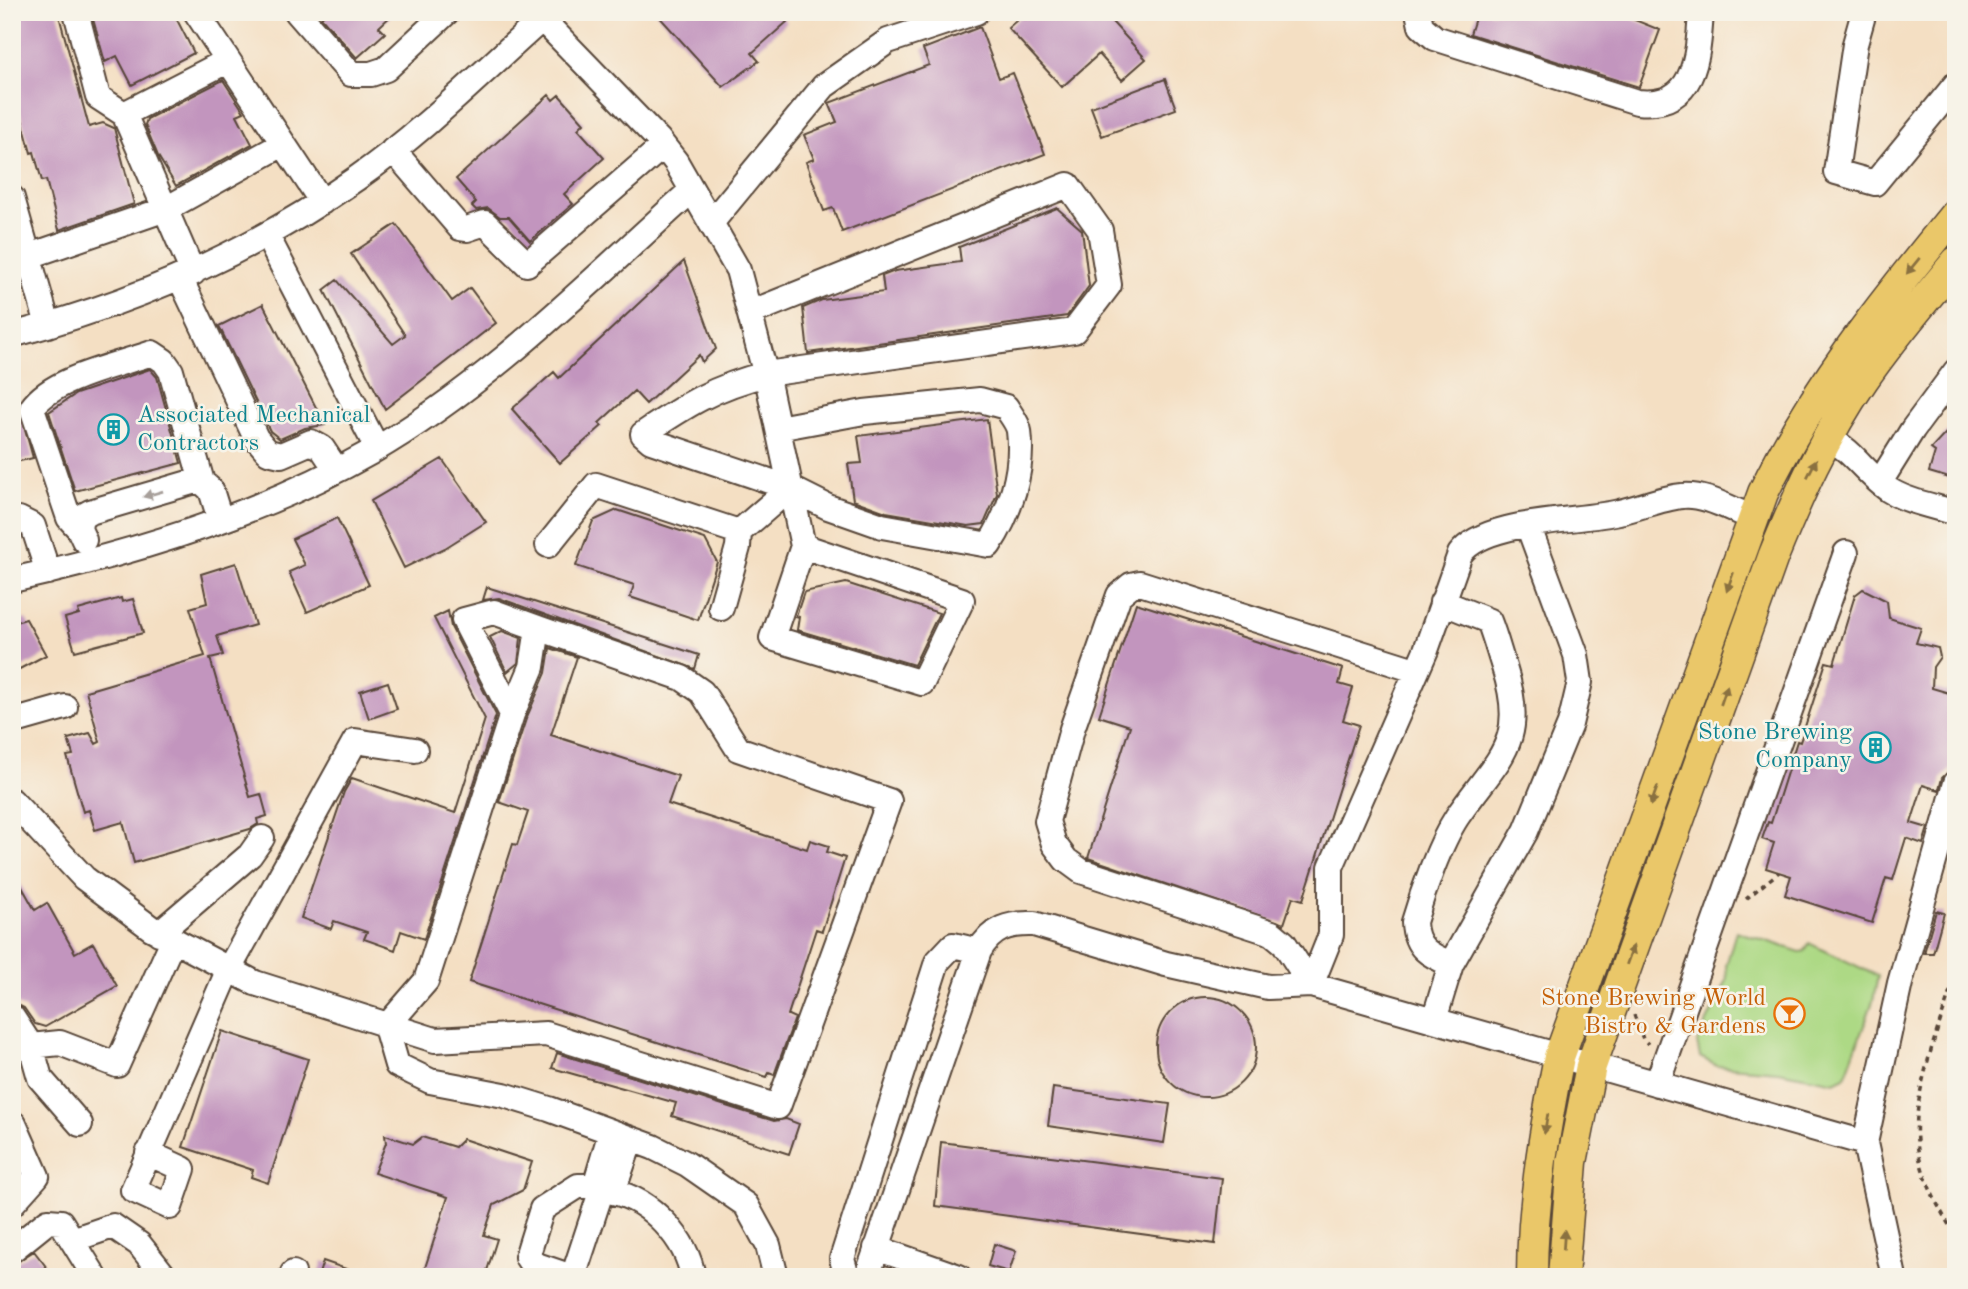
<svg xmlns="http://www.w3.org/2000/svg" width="1968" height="1289" font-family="'Old Standard TT',serif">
	<rect width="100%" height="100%" fill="#f7f3e8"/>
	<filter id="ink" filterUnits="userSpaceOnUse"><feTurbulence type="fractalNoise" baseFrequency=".0143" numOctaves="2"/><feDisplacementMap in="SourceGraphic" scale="14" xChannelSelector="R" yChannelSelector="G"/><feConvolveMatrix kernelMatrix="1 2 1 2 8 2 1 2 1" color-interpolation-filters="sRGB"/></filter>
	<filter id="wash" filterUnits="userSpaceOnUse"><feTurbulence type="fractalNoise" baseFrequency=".00686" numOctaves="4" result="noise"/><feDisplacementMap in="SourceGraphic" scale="28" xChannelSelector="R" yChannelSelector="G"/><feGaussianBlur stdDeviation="1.57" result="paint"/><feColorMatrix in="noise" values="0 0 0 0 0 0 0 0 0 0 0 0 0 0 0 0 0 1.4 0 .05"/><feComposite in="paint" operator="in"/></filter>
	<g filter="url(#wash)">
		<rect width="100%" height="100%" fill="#f4dfc3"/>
		<path fill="#add985" stroke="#748252" stroke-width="2" d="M1736 931 1800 952 1805 951 1809 943 1878 976 1873 1001 1845 1077 1835 1082 1778 1071 1717 1066 1700 1057 1697 1042 1727 980 1726 966Z"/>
		<g id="blocks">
			<path fill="#c295be" d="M12 12H58L89 127 103 123 114 128 134 204 59 230 46 180 42 181 34 152 31 153 12 83Z
				M91 12H173L194 53 132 85 117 56 105 62Z
				M327 12H395L379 27 385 33 357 58 321 17Z
				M655 12H778L787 22 752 53 759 61 723 87Z
				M1026 12H1103L1146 59 1122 80 1099 54 1062 87 1008 28Z
				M1477 12H1615L1660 30 1639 87 1470 34Z
				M980 27 999 78 1013 73 1045 154 842 232 833 208 824 211 806 162 814 159 804 135 837 122 829 103 929 65 923 49Z
				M1165 79 1176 109 1102 136 1091 107Z
				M223 80 244 112 237 115 252 144 176 186 158 156 145 125 147 119Z
				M549 95 553 100 559 95 584 123 578 129 604 158 564 194 573 204 530 241 509 217H500L488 208 476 210 472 206 476 202 456 179Z
				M1057 208 1082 230 1089 286 1067 316 808 353 803 308 822 300 884 292 882 276 895 271 961 262 959 247Z
				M396 224 452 301 470 288 496 323 385 409 324 290 337 280 393 344 405 335 351 254Z
				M684 261 716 349 702 362 699 355 646 404 634 391 599 423 602 426 560 463 512 409 554 372 559 378Z
				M263 304 325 425 305 428 280 439 270 431 219 326Z
				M150 369 157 377 181 463 75 491 49 412 76 394Z
				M18 404 33 458 12 463V406Z
				M987 419 997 494 984 524 968 526 886 512 853 500 848 464 862 463 858 436Z
				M1956 422V480L1929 472 1935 452 1931 449Z
				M442 459 486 522 445 548 404 568 371 501Z
				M617 510 705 539 717 562 698 620 630 597 634 585 576 566 593 521Z
				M337 518 369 585 307 612 289 572 305 565 292 539Z
				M236 563 255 625 217 636 223 655 210 658 250 797 261 794 267 816 257 819 258 824 250 829 134 863 123 822 95 830 89 810 83 812 67 756 73 755 68 739 90 733 96 744 100 742 86 691 205 656 190 608 207 603 201 574Z
				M846 583 939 613 914 665 797 630 799 617 796 616 804 592Z
				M487 587 699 655 695 669 499 598 483 600Z
				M1863 589 1887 601 1889 618 1921 628 1916 643 1938 648 1940 657 1933 667 1932 688 1956 695V752L1950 770 1942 778 1939 790 1923 785 1911 823 1928 828 1923 844 1906 838 1893 880 1886 878 1872 923 1785 895 1791 876 1766 868 1774 843 1762 839 1768 822 1771 823 1797 741 1800 742 1826 662 1834 664 1855 595Z
				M121 598 122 602 133 599 143 633 75 651 65 618 79 614 78 610Z
				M1136 603 1343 669 1339 684 1353 688 1343 720 1359 725 1303 900 1293 897 1284 924 1088 858 1130 726 1099 716Z
				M448 611 451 627 496 715 424 939 401 931 395 950 364 939 367 932 334 921 331 929 301 918 344 792 352 778 455 813 485 719 434 618Z
				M26 619 46 655 12 673V623Z
				M502 631 521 638 518 663 507 672 490 637Z
				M550 648 577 657 551 735 678 776 668 804 807 849 810 840 829 846 827 852 845 858 822 931 816 929 788 1015 795 1018 774 1075 769 1073 767 1077 469 982 513 844 517 845 528 812 499 802 526 719 546 673Z
				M388 682 397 709 369 719 360 691Z
				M12 869 35 910 47 903 75 953 93 943 117 986 45 1027 35 1024 24 1008 12 1002Z
				M1936 911 1944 913 1933 953H1924Z
				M1156 1047a50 50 0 1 1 100 0a50 50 0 1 1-100 0Z
				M222 1031 308 1059 268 1183 251 1177 253 1170 183 1147Z
				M557 1053 774 1121 786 1119 799 1124 789 1154 672 1116 676 1103 552 1068Z
				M1053 1088 1170 1104 1164 1143 1048 1126Z
				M385 1135 413 1144 422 1137 455 1147 463 1139 532 1162 523 1190 494 1205 484 1235 497 1239 485 1277H422L448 1197 374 1173 386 1143Z
				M941 1142 1222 1178 1215 1244 935 1206Z
				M994 1244 1016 1251 1009 1272 988 1266Z
				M34 1251 54 1277H12V1265Z
				M323 1261 361 1274 360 1277H318Z"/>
		</g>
	</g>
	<g filter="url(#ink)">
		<use href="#blocks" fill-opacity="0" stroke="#574537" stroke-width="2"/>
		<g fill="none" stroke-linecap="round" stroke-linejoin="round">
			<defs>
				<path id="minor" d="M76 12 98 97 124 114 193 273
					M196 12 322 202
					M297 12 351 74H371L386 69 447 12
					M535 12 658 139 676 162 738 270 769 387 803 546 772 638 922 683 962 600 803 546
					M1418 12 1421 26 1435 38 1637 102C1695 108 1698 59 1701 12
					M1864 12 1855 44 1836 172 1875 183 1956 84
					M124 114 219 65H231
					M393 150 460 228 467 229 485 223 527 264 663 146
					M12 198 48 325
					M711 223 824 86 888 41 976 12
					M267 236 377 448
					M12 262 166 209 283 144
					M180 278 256 438 268 452 281 455 311 442 322 448 336 469
					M750 313 1068 185 1100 230 1109 285 1074 331 766 374C714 387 686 405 643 434L651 441 790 488 828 507 882 526 989 545C1010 513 1024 470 1019 431 1018 423 1010 414 1006 407L980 400 864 412 778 428
					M12 335C137 302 252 252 357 178 427 129 486 68 550 12
					M1828 437C1855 453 1865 473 1889 490 1908 502 1934 506 1956 513
					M1880 482 1913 429 1956 371
					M12 521 19 519 33 526 48 572
					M79 529 69 518 32 408C52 378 118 365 152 353L164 361 171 371 202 482
					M84 540 79 529 81 517 90 512 192 482H202L211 490 220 519
					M548 545 596 485 739 532 790 488
					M12 580C134 553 262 514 371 452 491 383 590 281 692 190
					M1442 602 1489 621C1495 636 1499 652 1504 667 1529 744 1497 758 1457 817 1440 843 1423 891 1414 922 1415 948 1429 955 1451 964
					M721 608 738 547 739 532
					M12 722 65 707
					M12 801 84 878 151 928 255 983 435 1040 546 1034 778 1107 889 801 738 749 702 692 682 678 538 628
					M159 933 250 855 262 838
					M1311 985 1284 943 1272 933 1081 871 1066 860 1054 844 1047 821 1072 729 1119 595 1131 585 1140 583 1415 670
					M1311 985 1331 935V867L1426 650 1460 554C1485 519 1578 522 1619 512 1639 508 1661 498 1682 496 1704 493 1732 510 1754 518
					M12 1017 31 1046 40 1078 80 1124
					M1434 1020 1451 964 1526 831 1570 724 1580 682 1576 655 1528 525
					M386 1027 426 981 512 714 464 620 494 612 538 628 532 667 512 714
					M386 1027 397 1065 430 1081 504 1095 549 1109 653 1147 687 1164 746 1205 768 1245 776 1277
					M31 1046 60 1043 117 1065 173 940
					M1657 1084 1846 553
					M631 1139 613 1192C651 1200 687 1239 693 1277
					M148 1153 183 1169 170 1207 133 1190 229 969 355 741 415 750
					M12 1204 37 1176 14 1124
					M72 1240 113 1226 139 1244 165 1277
					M876 1248 959 1277
					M12 1250 48 1221 61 1222 95 1277
					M292 1277 293 1273
					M572 1277 531 1263 527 1257 542 1209 578 1186H595L611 1132
					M573 1277 602 1189 613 1192
					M847 1277 842 1259 937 962 953 945 979 951
					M867 1277 979 951C992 928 1009 923 1034 924L1166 964 1268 987 1311 985 1865 1143
					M1894 1277 1865 1143 1900 983 1956 783"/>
				<path id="major" d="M1532 1277C1532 1202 1545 1129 1559 1057L1763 493C1813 389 1883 302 1956 213
					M1563 1277 1572 1162 1591 1066 1773 557C1798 496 1825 435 1863 380 1891 339 1924 301 1956 262"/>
			</defs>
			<use href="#minor" stroke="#574537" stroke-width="28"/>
			<use href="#major" stroke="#574537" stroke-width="33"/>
			<path stroke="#574537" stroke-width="3.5" stroke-dasharray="5 5" stroke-linecap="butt" d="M1746 899 1779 872
				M1956 972C1942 1021 1912 1090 1917 1141 1919 1173 1939 1210 1956 1236
				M1634 1015 1643 1039 1648 1044"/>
			<use href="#minor" stroke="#fff" stroke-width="24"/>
			<use href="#major" stroke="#eac769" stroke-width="30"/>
		</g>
		<defs><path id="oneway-solid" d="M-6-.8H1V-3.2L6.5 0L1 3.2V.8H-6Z" transform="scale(1.75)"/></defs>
		<g fill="#8a7140">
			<use href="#oneway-solid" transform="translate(1913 266) rotate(129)"/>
			<use href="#oneway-solid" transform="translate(1812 468) rotate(-63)"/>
			<use href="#oneway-solid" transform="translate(1730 582) rotate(110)"/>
			<use href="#oneway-solid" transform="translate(1724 695) rotate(-71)"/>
			<use href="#oneway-solid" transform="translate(1654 796) rotate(110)"/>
			<use href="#oneway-solid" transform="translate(1630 955) rotate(-70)"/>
			<use href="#oneway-solid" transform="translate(1546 1124) rotate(100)"/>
			<use href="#oneway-solid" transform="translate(1564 1240) rotate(-86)"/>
		</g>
		<use fill="#a79f9a" href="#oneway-solid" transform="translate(153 494) rotate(164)"/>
	</g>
	<defs>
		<symbol id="building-ring" viewBox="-11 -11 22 22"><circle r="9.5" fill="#f7f3e8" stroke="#0f9aa8" stroke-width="1.5"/><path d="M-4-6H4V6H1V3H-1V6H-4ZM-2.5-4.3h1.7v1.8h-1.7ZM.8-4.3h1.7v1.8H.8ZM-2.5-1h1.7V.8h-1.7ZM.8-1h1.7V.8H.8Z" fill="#0f9aa8"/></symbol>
		<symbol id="bar-ring" viewBox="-11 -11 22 22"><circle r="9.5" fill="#f7f3e8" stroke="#e8710a" stroke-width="1.5"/><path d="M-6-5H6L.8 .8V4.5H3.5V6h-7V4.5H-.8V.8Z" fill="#e8710a"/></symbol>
	</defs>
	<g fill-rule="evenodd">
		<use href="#building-ring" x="96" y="412" width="35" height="35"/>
		<use href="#building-ring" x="1858" y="730" width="35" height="35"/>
		<use href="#bar-ring" x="1772" y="996" width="35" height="35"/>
	</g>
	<g text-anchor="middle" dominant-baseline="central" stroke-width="5" stroke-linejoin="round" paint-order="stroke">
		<g font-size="24" fill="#0d838f" stroke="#f7f3e8" text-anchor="start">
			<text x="137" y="416">Associated Mechanical<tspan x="137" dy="28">Contractors</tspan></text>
			<text x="1852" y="733" text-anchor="end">Stone Brewing<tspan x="1852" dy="28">Company</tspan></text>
		</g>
		<g font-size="24" fill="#c56008" stroke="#f7f3e8" text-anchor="end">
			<text x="1766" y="999">Stone Brewing World<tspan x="1766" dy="28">Bistro &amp; Gardens</tspan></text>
		</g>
	</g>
	<rect width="1968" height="1289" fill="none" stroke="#f7f3e8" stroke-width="42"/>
</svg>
